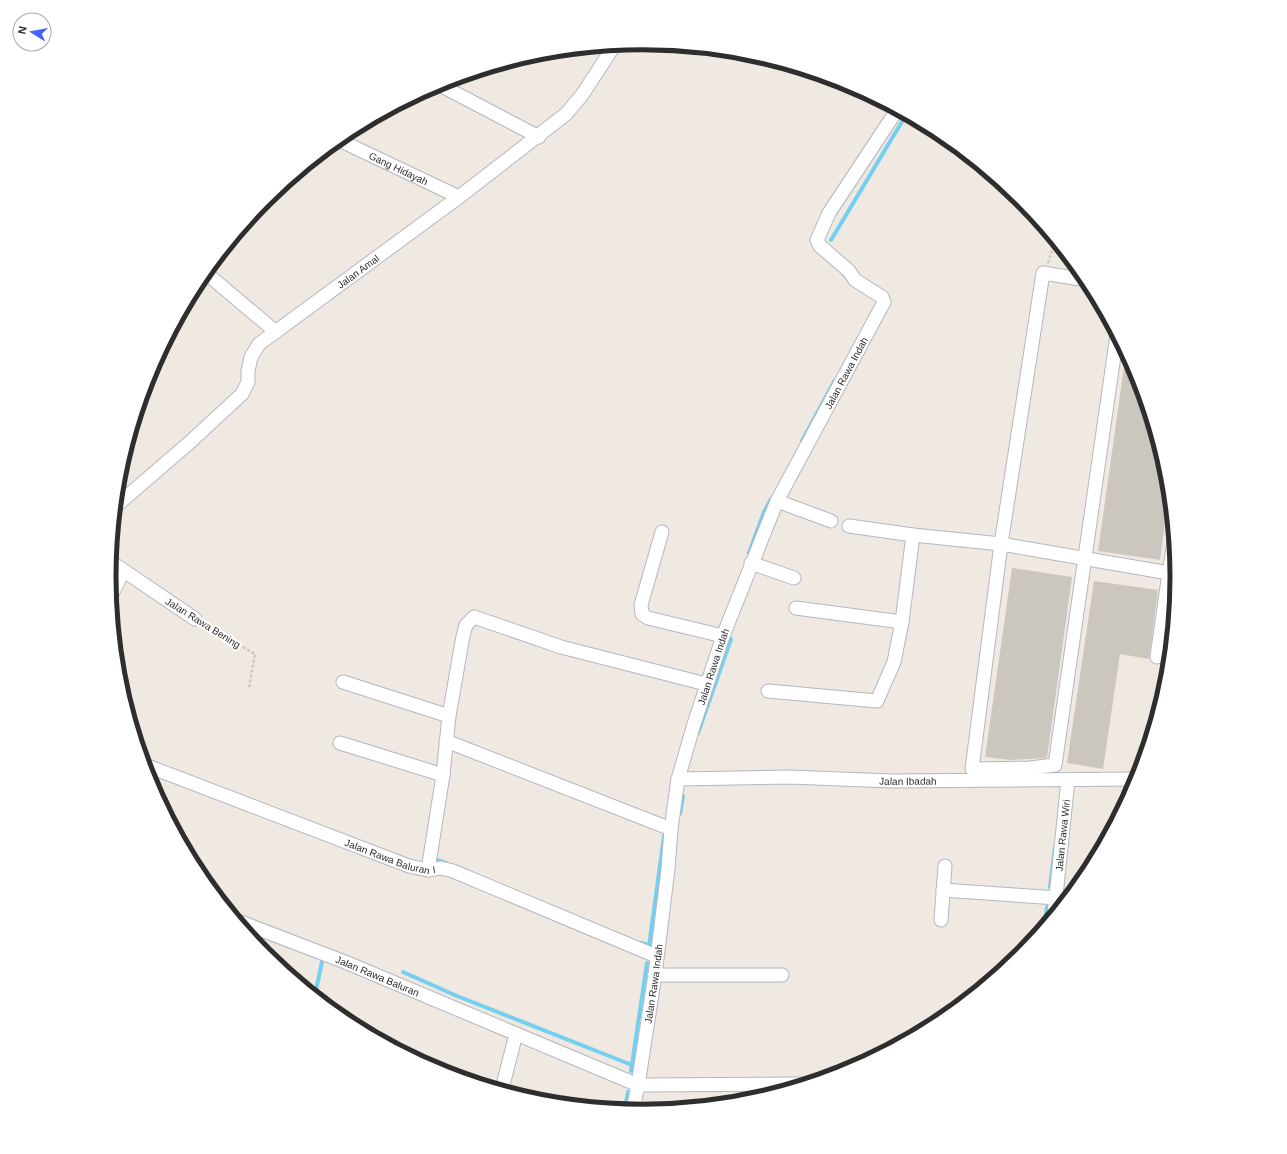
<svg xmlns="http://www.w3.org/2000/svg" width="1287" height="1154" font-family="Helvetica,sans-serif">
	<rect width="100%" height="100%" fill="#efe9e1"/>
	<g fill="none" stroke-linecap="round" stroke-linejoin="round">
		<path stroke="#75cff0" stroke-width="4" d="M831 240 906 115
			M802 441 835 380
			M749 553 764 512 771 499
			M698 733 731 639
			M680 814 683 796
			M437 860 446 863
			M1050 887 1055 847
			M1044 926 1047 907
			M641 943 649 945
			M649 946 664 836
			M403 972 457 996 632 1065
			M315 995 323 957
			M631 1071 647 963
			M625 1109 628 1092"/>
	</g>
	<path fill="#cbc7bf" d="M1126 353 1137 373 1167 473 1169 493 1160 560 1098 551Z
		M1012 568 1072 577 1047 758 1010 760 985 757Z
		M1094 581 1158 590 1149 659 1120 654 1103 769 1067 763Z"/>
	<g fill="none" stroke-linecap="round" stroke-linejoin="round">
		<defs>
			<g id="minor">
				<path d="M438 84 539 137"/>
				<path id="s1" d="M339 140 459 197"/>
				<path d="M206 273 276 332"/>
				<path d="M1087 280 1043 273 1001 544 972 769 1030 768 1055 765 1117 335"/>
				<path d="M777 501 831 521"/>
				<path id="s2" d="M117 505 189 443 242 394 248 382V371L251 357 259 344 459 197 566 114 582 95 614 46"/>
				<path d="M849 526 913 535 1001 544 1169 573 1174 542"/>
				<path d="M662 532 641 605 642 614 648 618 723 636"/>
				<path d="M111 562 195 619"/>
				<path d="M751 563 794 578"/>
				<path d="M111 596 123 572"/>
				<path d="M796 608 902 622"/>
				<path d="M1157 657 1169 573 1177 574"/>
				<path d="M343 682 449 716"/>
				<path d="M768 691 877 701 894 662 902 622 913 535"/>
				<path d="M446 741 671 829"/>
				<path d="M340 743 443 775"/>
				<path id="s3" d="M145 765 409 866 428 870 441 868 453 871 656 956"/>
				<path id="s4" d="M678 779 789 777 893 781 1138 779"/>
				<path d="M428 870 443 775 449 716 463 636 466 625 474 617 561 647 706 684"/>
				<path d="M943 890 1057 898"/>
				<path id="s5" d="M1054 915 1068 780"/>
				<path d="M941 920 945 866"/>
				<path id="s6" d="M238 921 345 962 638 1085 801 1084"/>
				<path d="M655 975H782"/>
				<path d="M502 1089 516 1034"/>
				<path id="s7" d="M633 1110 638 1085 655 975 668 869 671 829 678 779 694 724 723 636 777 501 884 302 882 297 855 280 849 271 820 246 817 240 829 213 897 110"/>
			</g>
		</defs>
		<use href="#minor" stroke="#b4b7c1" stroke-width="15"/>
		<path stroke="#c9c9c9" stroke-width="2.5" stroke-dasharray="3 2" stroke-linecap="butt" d="M1048 263 1055 241
			M204 624 255 654 249 688"/>
		<use href="#minor" stroke="#fff" stroke-width="13"/>
	</g>
	<g text-anchor="middle" dominant-baseline="central" stroke-width="4" stroke-linejoin="round" paint-order="stroke">
		<g font-size="10" fill="#2e2e2e" stroke="#fff">
			<text stroke="none"><textPath href="#s1" startOffset="66">Gang Hidayah</textPath></text>
			<text stroke="none"><textPath href="#s2" startOffset="344">Jalan Amal</textPath></text>
			<text stroke="none"><textPath href="#s7" startOffset="775">Jalan Rawa Indah</textPath></text>
			<text transform="translate(203 623) rotate(32)">Jalan Rawa Bening</text>
			<text stroke="none"><textPath href="#s7" startOffset="452">Jalan Rawa Indah</textPath></text>
			<text stroke="none"><textPath href="#s4" startOffset="230">Jalan Ibadah</textPath></text>
			<text stroke="none"><textPath href="#s5" startOffset="80">Jalan Rawa Wiri</textPath></text>
			<text stroke="none"><textPath href="#s3" startOffset="262">Jalan Rawa Baluran I</textPath></text>
			<text stroke="none"><textPath href="#s6" startOffset="150">Jalan Rawa Baluran</textPath></text>
			<text stroke="none"><textPath href="#s7" startOffset="128">Jalan Rawa Indah</textPath></text>
		</g>
	</g>
	<path d="M0 0H1287V1154H0ZM116 577a527 527 0 1 1 1054 0a527 527 0 1 1-1054 0Z" fill="#fff" fill-rule="evenodd"/>
	<path fill="none" stroke="#2e2e2e" stroke-width="5" d="M116 577a527 527 0 1 1 1054 0a527 527 0 1 1-1054 0Z"/>
	<g transform="translate(32 32) rotate(281)"><circle r="19" fill="#ffffff" stroke="#ababab"/>
	<path d="M0-3L7 15L0 10L-7 15Z" fill="#4264fb"/>
	<text y="-6" font-size="11" font-weight="bold" text-anchor="middle" fill="#2e2e2e">N</text>
	</g>
</svg>
